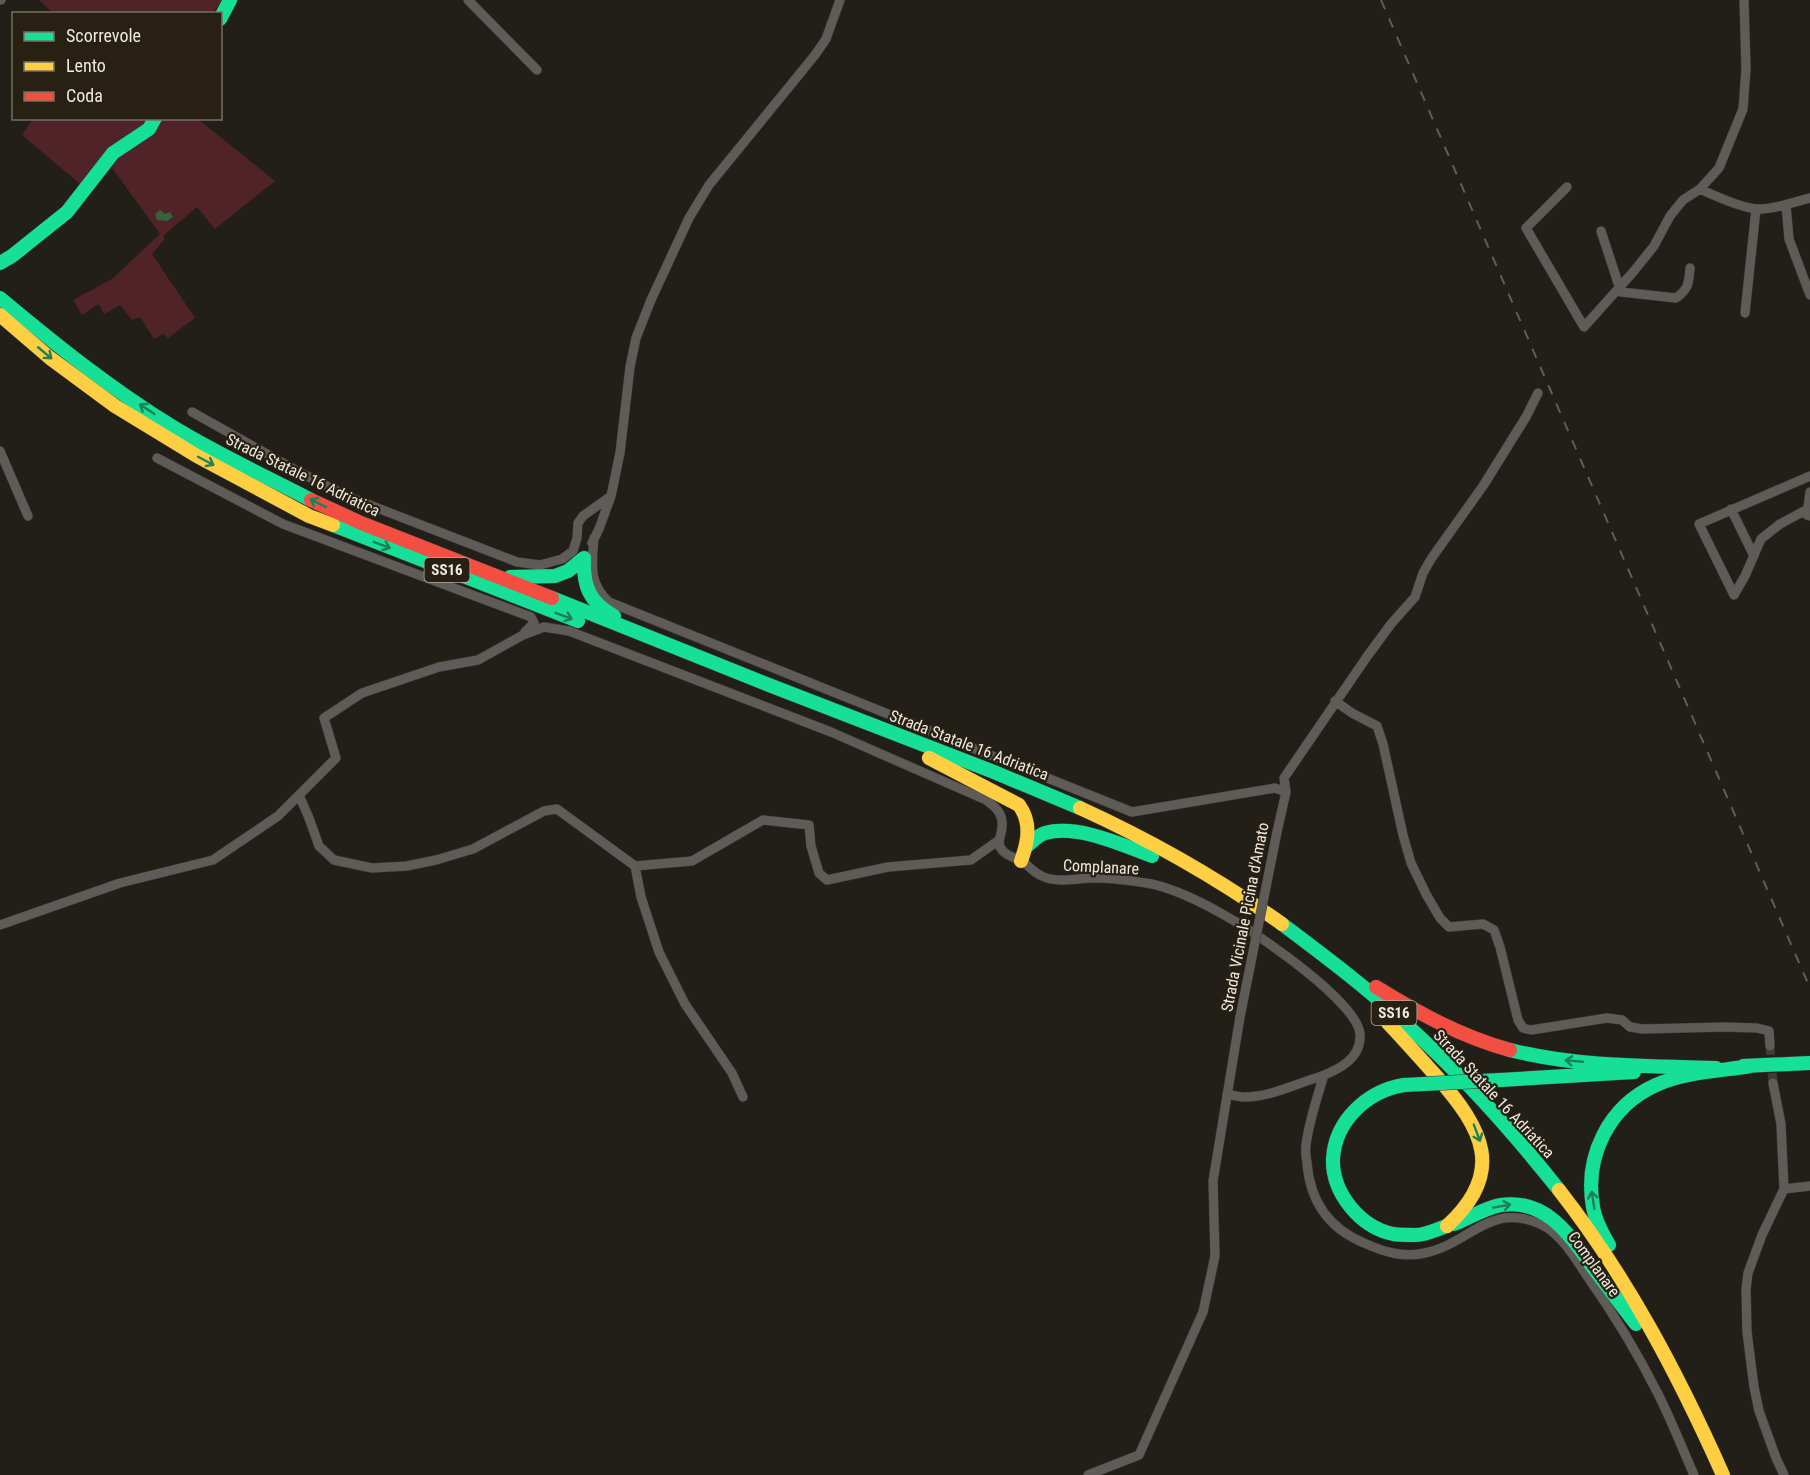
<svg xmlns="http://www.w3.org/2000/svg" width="1810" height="1475" font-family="'Roboto Condensed',sans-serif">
	<rect width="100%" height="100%" fill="#221f18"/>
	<path fill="#4f2328" d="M39 0H222L213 13 54 14Z
		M33 119H198L275 181 215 229 197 207 163 236 165 239 152 254 195 318 168 338 163 334 154 339 140 317 132 320 120 305 104 314 99 304 82 315 73 300 112 279 160 234 107 161 86 189 22 135Z"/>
	<path fill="#38613c" d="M160 210 165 214 170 212 173 217 167 221 157 220 155 214Z"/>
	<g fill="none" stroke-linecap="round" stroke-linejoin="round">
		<path stroke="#403d36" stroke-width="9" stroke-dasharray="9 4.5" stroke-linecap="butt" d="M1770 1046 1773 1083"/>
		<defs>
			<path id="street" d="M0 0H1
				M468 0 537 70
				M1567 187 1526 228 1584 327 1634 271 1654 246 1670 216 1683 200 1700 189 1719 168 1743 109 1746 69 1744 0
				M1700 189C1715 196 1743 209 1759 209 1777 209 1793 202 1810 198
				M1786 205 1789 239 1810 295
				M1601 231 1621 292 1676 298C1688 290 1689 283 1690 268
				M1745 313 1756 209
				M192 412 299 472 349 497 517 562 540 565 562 559 573 551 577 538 578 523 583 516 611 496
				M0 451 28 516
				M157 458 283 524 531 617 534 623 525 632
				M1810 492 1807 515 1810 516
				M1731 509 1754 556
				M1808 509 1780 524 1761 539 1745 576 1734 595 1699 524 1810 476
				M594 538C592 564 588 583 609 602L1132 812 1275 788 1286 792
				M592 543 599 529 611 496 620 453 630 367 636 338 651 300 689 218 709 185 815 55 826 39 840 0
				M1335 701 1352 713 1377 726 1383 744 1403 835 1411 863 1426 894 1440 918 1449 927 1483 924 1494 930 1500 947 1518 1020 1523 1028 1531 1030 1607 1018 1622 1020 1630 1027 1643 1029 1724 1027 1757 1028 1769 1031 1770 1046
				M299 795 309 818 319 846 334 860 372 868 407 866 436 860 473 849 544 811 557 809 635 866 692 861 763 820 809 825 811 846 819 873 827 880 888 867 971 860 999 840
				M1277 832 1286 792 1284 778 1366 658 1391 624 1415 597 1423 573 1431 559 1483 486 1526 417 1538 393
				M635 866 641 897 659 952 685 1004 732 1073 743 1097
				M0 925 120 883 213 860 278 816 336 758 324 718 362 693 439 667 478 660 523 635 544 627 569 631 831 732 986 800C999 809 1005 817 1001 833 1000 838 998 842 1000 847 1005 856 1014 857 1022 861 1028 865 1033 872 1040 875 1055 884 1077 878 1093 878 1112 878 1134 881 1152 884 1178 890 1209 906 1231 919 1258 934 1360 1004 1360 1035 1361 1059 1338 1070 1319 1077 1295 1084 1270 1097 1245 1097 1239 1097 1232 1095 1227 1094
				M1324 1075C1317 1098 1309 1121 1306 1145 1305 1151 1306 1157 1307 1163 1310 1201 1328 1228 1364 1243 1384 1252 1403 1258 1425 1253 1470 1244 1490 1200 1542 1225 1561 1234 1576 1259 1587 1276 1613 1313 1637 1352 1657 1392 1671 1419 1682 1448 1694 1475
				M1773 1083 1781 1124 1784 1189 1762 1235 1748 1273 1746 1289 1747 1332 1754 1387 1759 1411 1776 1458 1784 1475
				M1784 1189 1810 1186
				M1088 1475 1139 1455 1203 1312 1215 1256 1213 1181 1240 1017"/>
			<path id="fast" d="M220 19 230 0
				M0 263 12 256 67 212 113 153 149 129 155 118
				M0 298C55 344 111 389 173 427 217 454 265 476 311 500
				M333 525 578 621
				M584 558C583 586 589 602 614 616
				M510 577 555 576 568 571 584 558
				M552 598 769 685 994 772 1080 808
				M1026 847C1032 842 1038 835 1045 833 1078 824 1122 845 1152 856
				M1282 924C1326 957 1370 990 1410 1028 1465 1078 1513 1132 1559 1190
				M1510 1050C1577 1067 1647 1066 1716 1068
				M1743 1066 1810 1063
				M1500 1080 1634 1072
				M1404 1085C1367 1091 1335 1121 1333 1159 1332 1193 1360 1227 1393 1234 1400 1235 1409 1235 1416 1235 1426 1235 1437 1229 1447 1226
				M1454 1224C1470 1218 1484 1208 1501 1205 1547 1198 1571 1237 1594 1269 1608 1287 1622 1306 1636 1324
				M1609 1245C1602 1233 1595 1220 1593 1207 1584 1156 1609 1106 1656 1085 1685 1072 1720 1071 1751 1066"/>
			<path id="slow" d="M0 315 50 358 115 406 197 456 309 516 333 525
				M929 758 1019 805C1032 823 1028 842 1021 861
				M1080 808C1150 840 1219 879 1282 924
				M1388 1023C1405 1041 1421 1059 1437 1077 1483 1129 1506 1172 1447 1226
				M1559 1190C1627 1277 1678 1374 1723 1475"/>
			<path id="jam" d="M311 500 361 523 552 598
				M1376 987C1418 1013 1462 1037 1510 1050"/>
		</defs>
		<use href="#street" stroke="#3e3a35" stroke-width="10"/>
		<use href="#fast" stroke="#3e3a35" stroke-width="15"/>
		<use href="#slow" stroke="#3e3a35" stroke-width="15"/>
		<use href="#jam" stroke="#3e3a35" stroke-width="15"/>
		<use href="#street" stroke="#5e5b59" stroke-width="9"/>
		<use href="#fast" stroke="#16e098" stroke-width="14"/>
		<use href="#slow" stroke="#ffcf43" stroke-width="14"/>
		<use href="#jam" stroke="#f24e42" stroke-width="14"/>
		<path stroke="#5f5d59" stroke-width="2" stroke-dasharray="10 10" stroke-linecap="butt" d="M1381 0 1810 988"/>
		<defs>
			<path id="street-bridge" d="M1240 1017 1277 832"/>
			<path id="fast-bridge" d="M1404 1085 1500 1080"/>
		</defs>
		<use href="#street-bridge" stroke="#3e3a35" stroke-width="10" stroke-linecap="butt"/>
		<use href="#fast-bridge" stroke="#3e3a35" stroke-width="15" stroke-linecap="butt"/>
		<use href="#street-bridge" stroke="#5e5b59" stroke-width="9"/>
		<use href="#fast-bridge" stroke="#16e098" stroke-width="14"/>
	</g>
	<defs><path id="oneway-shaft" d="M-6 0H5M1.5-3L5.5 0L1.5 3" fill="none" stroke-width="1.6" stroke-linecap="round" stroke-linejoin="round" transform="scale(1.5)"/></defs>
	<g stroke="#1e8056">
		<use href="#oneway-shaft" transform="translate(45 353) rotate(40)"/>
		<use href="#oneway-shaft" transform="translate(147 409) rotate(-147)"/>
		<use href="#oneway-shaft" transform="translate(206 461) rotate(28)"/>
		<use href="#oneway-shaft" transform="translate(318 503) rotate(-153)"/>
		<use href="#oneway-shaft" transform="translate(382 545) rotate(21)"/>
		<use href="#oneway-shaft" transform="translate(564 616) rotate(21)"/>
		<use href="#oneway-shaft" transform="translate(1574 1061) rotate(-175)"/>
		<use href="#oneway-shaft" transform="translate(1477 1133) rotate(69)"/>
		<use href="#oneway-shaft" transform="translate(1593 1200) rotate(-99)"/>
		<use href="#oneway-shaft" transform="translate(1502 1206) rotate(-10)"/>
	</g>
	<g text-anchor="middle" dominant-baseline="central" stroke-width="4.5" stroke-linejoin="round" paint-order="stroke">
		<g fill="#272013" stroke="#b2aca2" stroke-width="1.5">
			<rect x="424.5" y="558" width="45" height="24" rx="4.5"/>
			<rect x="1371.5" y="1001" width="45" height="24" rx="4.5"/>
		</g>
		<g font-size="15" font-weight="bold" fill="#ede8e0">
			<text x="447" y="570">SS16</text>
			<text x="1394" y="1013">SS16</text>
		</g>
		<g font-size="16" fill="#ede8e0" stroke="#272013">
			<text transform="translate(303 475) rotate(26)">Strada Statale 16 Adriatica</text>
			<text transform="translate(969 745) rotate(21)">Strada Statale 16 Adriatica</text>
			<text transform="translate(1101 867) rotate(3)">Complanare</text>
			<text transform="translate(1245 917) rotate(-79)">Strada Vicinale Picina d'Amato</text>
			<text transform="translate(1494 1094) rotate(47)">Strada Statale 16 Adriatica</text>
			<text transform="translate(1594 1264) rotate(54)">Complanare</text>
		</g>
	</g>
	<rect x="12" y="12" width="210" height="108" fill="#272013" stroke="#767065" stroke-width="1.5"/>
	<rect x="24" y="32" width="30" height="9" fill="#16e098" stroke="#767065" stroke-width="1.5"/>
	<text x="66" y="42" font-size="18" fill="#ede8e0">Scorrevole</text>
	<rect x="24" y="62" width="30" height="9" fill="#ffcf43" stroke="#767065" stroke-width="1.5"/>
	<text x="66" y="72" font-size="18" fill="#ede8e0">Lento</text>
	<rect x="24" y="92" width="30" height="9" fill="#f24e42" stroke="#767065" stroke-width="1.5"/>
	<text x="66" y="102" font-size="18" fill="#ede8e0">Coda</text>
</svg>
